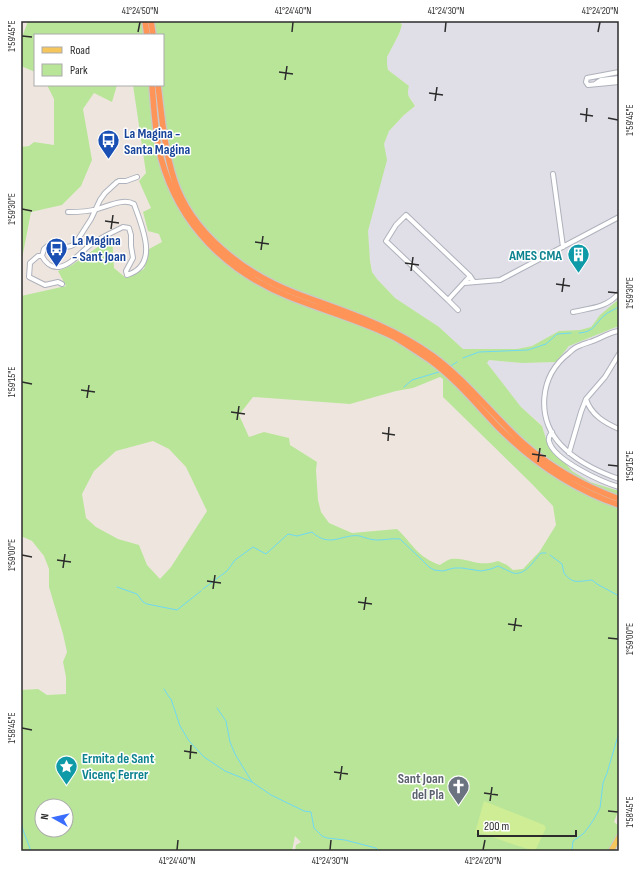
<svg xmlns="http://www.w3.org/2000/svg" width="640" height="872" font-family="'Sofia Sans Condensed',sans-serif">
	<rect width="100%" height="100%" fill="#eee6de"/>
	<path fill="#e0dee6" d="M399 21H619V299L600 315 591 327 580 330 559 331 532 346 517 349H463L439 327 395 298 377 279 372 272 368 246V231L385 150 384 144 389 131 404 115 415 106 411 99 408 96 407 93 409 86 388 70 387 64V57L399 34 402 25Z
		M616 327H619V491L590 482 572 471 547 442 542 425 521 407 487 363 488 360 522 363 556 362 569 346Z"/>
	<path fill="#b9e599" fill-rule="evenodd" d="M28 21H399L402 25 399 34 387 57V64L388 70 409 86C406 97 410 97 415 106L404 115 389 131 384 144 387 160 368 231 370 261 372 272 377 279 395 298 439 327 463 349H517L532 346 559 331 580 330 591 327 600 315 619 299V327H616L569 346 556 362 522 363 489 360 487 363 521 407 542 426 547 442 572 471 590 482 619 491V787L618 790 617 814 614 822 619 826V831L608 851H295L296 845 301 842 295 836 292 851H21V690L38 689 47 695 66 694V677L63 662 67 652 63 634 49 587V569L44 556 32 541 21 536V296L66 286 58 271 72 265 112 237 114 268 126 278 144 269 149 249 162 242 159 234 148 231 143 212 151 208 139 181 146 173 133 85H163V35H35V72L21 66V40ZM440 377 443 379V397L532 484 553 506 556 525 540 551 523 569 513 570 507 565 498 561C478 568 468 557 451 559 447 560 443 563 440 565 417 557 413 544 397 529L352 533 329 523 321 512 318 500 316 470 317 462 290 445 289 438 264 432 249 437 239 415 253 397 350 404 396 391 413 388ZM153 441 169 449 186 467 207 511 171 567 160 579 147 565 139 545 118 539 96 527 86 518 82 494 94 471 116 451ZM42 806H66V830H42Z
		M47 85H117L112 102 94 93 83 109 92 160 81 186 62 205 31 212 21 264V147L29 146 34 142 54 145V99Z"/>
	<path fill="#ceed95" d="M484 801 544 825 546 828 535 851 515 845 484 834 475 833Z"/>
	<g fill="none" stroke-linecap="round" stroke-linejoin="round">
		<path stroke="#6fd9f2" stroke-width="1" d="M579 333C595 332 594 324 605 315 608 312 615 309 619 307
			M463 358 479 352 528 350 546 344 557 334 571 333
			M449 367 457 362
			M404 387 412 380 439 372
			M550 555 562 564 564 573C573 585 579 581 592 580L597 584 619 596
			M117 587 137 594 143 602 147 604 177 610 201 591
			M203 589 227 571 235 560 253 547 266 554 288 534 297 536 312 532C330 549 343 533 360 536 366 538 371 540 378 540 385 540 392 538 400 539L419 557 429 567 434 570 443 571 454 568H462L481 571 491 569 498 566C503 568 508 571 513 573 526 576 534 560 541 553H546
			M619 630 618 637 619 655
			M619 660V688
			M164 689 169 697 171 699 180 726 189 741 204 757 225 771 252 782 271 795 304 811 311 812 314 828 322 836 327 838 345 840 376 848 379 851
			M217 708 226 721 230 742 235 754 252 782
			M21 820 23 830 31 851
			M193 850 194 851
			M572 851 573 841 583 834 588 828 594 819 600 808 603 783 607 773 618 736 619 712"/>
		<defs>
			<path id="minor" d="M619 72 587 78 586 82 588 85 619 82
				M595 84 601 80 619 78
				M553 174 563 247
				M119 181H126L137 177
				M42 256C45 262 51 268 59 267 71 265 81 252 90 245 101 238 112 232 123 227L129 228 131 235V246L133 258 126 271 127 275C160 265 142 227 134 204 123 198 109 206 97 209 88 212 77 212 68 212
				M42 256 44 249 50 244C59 245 66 250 75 244L91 219 100 200 105 193 117 182
				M42 256H38L30 263 29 277 45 285 58 282 62 284
				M470 276 448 300 386 241 396 225 406 215 470 276 474 282
				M464 283 500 280 619 217
				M448 300 458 310
				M573 312C590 308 607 308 619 293
				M619 331C609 332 600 339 590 342 587 343 583 344 579 346 575 347 572 350 569 353 539 376 536 418 561 445 576 461 599 472 619 479
				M586 399C591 415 605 423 619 429
				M552 432C550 435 548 437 549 441 553 460 602 482 619 487
				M569 453 581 412 586 399 605 377 619 354"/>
			<path id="major" d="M611 851 619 837"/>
			<path id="highway" d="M145 21 147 35
				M151 21 153 35
				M152 85C154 109 155 134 161 158 179 225 227 272 290 297 325 311 363 321 396 338 408 345 419 353 430 360 456 379 477 405 499 428 534 463 573 489 619 505
				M158 85C162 117 164 148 174 179 191 233 245 274 295 293 345 312 388 324 433 356 467 381 492 415 523 443 551 468 584 486 619 499"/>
		</defs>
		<use href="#minor" stroke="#aeb2bc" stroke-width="6"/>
		<use href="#major" stroke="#c8c8c8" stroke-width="7"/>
		<use href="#highway" stroke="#c8c8c8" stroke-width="8"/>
		<use href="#minor" stroke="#fff" stroke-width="4"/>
		<use href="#major" stroke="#f4c65c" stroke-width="5"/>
		<use href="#highway" stroke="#ff9458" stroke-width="5.5"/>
	</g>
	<path fill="none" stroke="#2c2c2c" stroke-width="1.5" d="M138 32 140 22M292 32 293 22M445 32 446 22M598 32 600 22M22 36 32 37M279 72 293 74M285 80 287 66M429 93 443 95M435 101 437 87M580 114 593 116M608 118 618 120M586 122 587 108M22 209 32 211M105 221 119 223M111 229 113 215M255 242 269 244M261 250 263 236M405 263 419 265M411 271 413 257M556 284 570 286M562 292 564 278M608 292 618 293M22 382 32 384M81 390 95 392M87 398 89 385M231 412 245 414M237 420 239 406M382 433 395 435M388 441 389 427M532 454 546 456M538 462 540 448M608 465 618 466M22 555 32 557M57 560 71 562M63 568 65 554M207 581 221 583M213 589 215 575M358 602 372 604M364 610 366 597M508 624 522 626M514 631 516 618M608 638 618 639M22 728 32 730M184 751 197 753M190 759 191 745M334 772 348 774M340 780 342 766M484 793 498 795M490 801 492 787M608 811 618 812M177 850 178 840M330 850 331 840M483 850 485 840"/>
	<defs>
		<symbol id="bus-pin" viewBox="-11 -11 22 30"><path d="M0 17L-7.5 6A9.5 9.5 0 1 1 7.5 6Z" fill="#1a4fb4" stroke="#fff"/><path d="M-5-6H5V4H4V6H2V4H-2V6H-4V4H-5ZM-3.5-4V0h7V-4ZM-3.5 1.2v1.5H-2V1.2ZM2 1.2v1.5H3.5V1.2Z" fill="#fff"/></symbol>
		<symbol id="building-pin" viewBox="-11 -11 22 30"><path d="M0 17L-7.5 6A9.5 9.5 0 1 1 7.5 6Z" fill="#0f9aa8" stroke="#fff"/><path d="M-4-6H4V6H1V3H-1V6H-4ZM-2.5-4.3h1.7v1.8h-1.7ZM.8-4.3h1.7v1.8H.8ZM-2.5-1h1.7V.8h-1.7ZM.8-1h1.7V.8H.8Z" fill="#fff"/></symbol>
		<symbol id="sight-pin" viewBox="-11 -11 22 30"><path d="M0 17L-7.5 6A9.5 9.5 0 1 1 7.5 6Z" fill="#0f9aa8" stroke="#fff"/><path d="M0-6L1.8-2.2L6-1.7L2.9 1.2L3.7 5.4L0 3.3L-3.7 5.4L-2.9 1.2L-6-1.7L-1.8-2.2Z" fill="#fff"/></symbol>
		<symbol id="church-pin" viewBox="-11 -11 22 30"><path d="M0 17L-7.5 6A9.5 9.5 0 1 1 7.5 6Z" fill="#6b7280" stroke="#fff"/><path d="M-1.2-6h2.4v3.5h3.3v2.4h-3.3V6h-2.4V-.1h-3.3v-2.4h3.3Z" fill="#fff"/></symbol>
	</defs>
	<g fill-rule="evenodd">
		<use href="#bus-pin" x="96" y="128" width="25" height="34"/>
		<use href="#bus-pin" x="44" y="236" width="25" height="34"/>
		<use href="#building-pin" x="566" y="242" width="25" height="34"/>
		<use href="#sight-pin" x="54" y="754" width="25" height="34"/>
		<use href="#church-pin" x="446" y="774" width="25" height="34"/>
	</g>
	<g text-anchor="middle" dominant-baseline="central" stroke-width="3" stroke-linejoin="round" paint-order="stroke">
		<g font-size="14" font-weight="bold" fill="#164399" stroke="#fff" text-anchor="start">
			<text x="124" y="133">La Magina -<tspan x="124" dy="16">Santa Magina</tspan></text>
			<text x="72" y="240">La Magina<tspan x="72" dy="16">- Sant Joan</tspan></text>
		</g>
		<g font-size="14" font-weight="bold" fill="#0d838f" stroke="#fff" text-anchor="end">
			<text x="562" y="255">AMES CMA</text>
			<text x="82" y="758" text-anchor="start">Ermita de Sant<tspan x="82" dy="16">Vicenç Ferrer</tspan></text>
		</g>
		<g font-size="14" font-weight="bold" fill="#5b616d" stroke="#fff" text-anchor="end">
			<text x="444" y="778">Sant Joan<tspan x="444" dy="16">del Pla</tspan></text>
		</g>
	</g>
	<rect width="640" height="872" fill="none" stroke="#ffffff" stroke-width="44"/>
	<rect x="34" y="34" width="130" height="52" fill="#ffffff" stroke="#ababab"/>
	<rect x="42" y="47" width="20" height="6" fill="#f4c65c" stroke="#ababab"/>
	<text x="70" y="54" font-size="12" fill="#2c2c2c">Road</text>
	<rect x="42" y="64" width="20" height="12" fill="#b9e599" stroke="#ababab"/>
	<text x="70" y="74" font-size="12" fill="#2c2c2c">Park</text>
	<g transform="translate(54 818) rotate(278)"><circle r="19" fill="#ffffff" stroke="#ababab"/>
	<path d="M0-3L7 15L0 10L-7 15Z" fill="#3a6dfe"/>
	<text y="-6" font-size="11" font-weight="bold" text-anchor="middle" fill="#2c2c2c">N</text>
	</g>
	<path d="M478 830v6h98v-6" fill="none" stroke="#2c2c2c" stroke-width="2"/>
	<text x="484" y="830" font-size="12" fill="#2c2c2c" stroke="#ffffff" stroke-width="3" paint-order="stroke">200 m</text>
	<rect x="22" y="22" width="596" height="828" fill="none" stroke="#2c2c2c" stroke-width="1.5"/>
	<g font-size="10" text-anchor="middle" fill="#2c2c2c">
		<text x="140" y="14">41°24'50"N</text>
		<text x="293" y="14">41°24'40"N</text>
		<text x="446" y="14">41°24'30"N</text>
		<text x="600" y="14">41°24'20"N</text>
		<text transform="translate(11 36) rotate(-90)" y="4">1°59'45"E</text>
		<text transform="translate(629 120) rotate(-90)" y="4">1°59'45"E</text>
		<text transform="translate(11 209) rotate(-90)" y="4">1°59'30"E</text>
		<text transform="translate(629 293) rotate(-90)" y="4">1°59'30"E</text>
		<text transform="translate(11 382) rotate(-90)" y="4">1°59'15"E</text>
		<text transform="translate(629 466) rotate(-90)" y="4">1°59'15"E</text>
		<text transform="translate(11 555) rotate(-90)" y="4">1°59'00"E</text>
		<text transform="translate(629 639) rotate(-90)" y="4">1°59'00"E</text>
		<text transform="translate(11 728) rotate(-90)" y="4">1°58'45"E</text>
		<text transform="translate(629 812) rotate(-90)" y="4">1°58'45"E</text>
		<text x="177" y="864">41°24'40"N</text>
		<text x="330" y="864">41°24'30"N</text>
		<text x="483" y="864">41°24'20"N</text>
	</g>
</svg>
